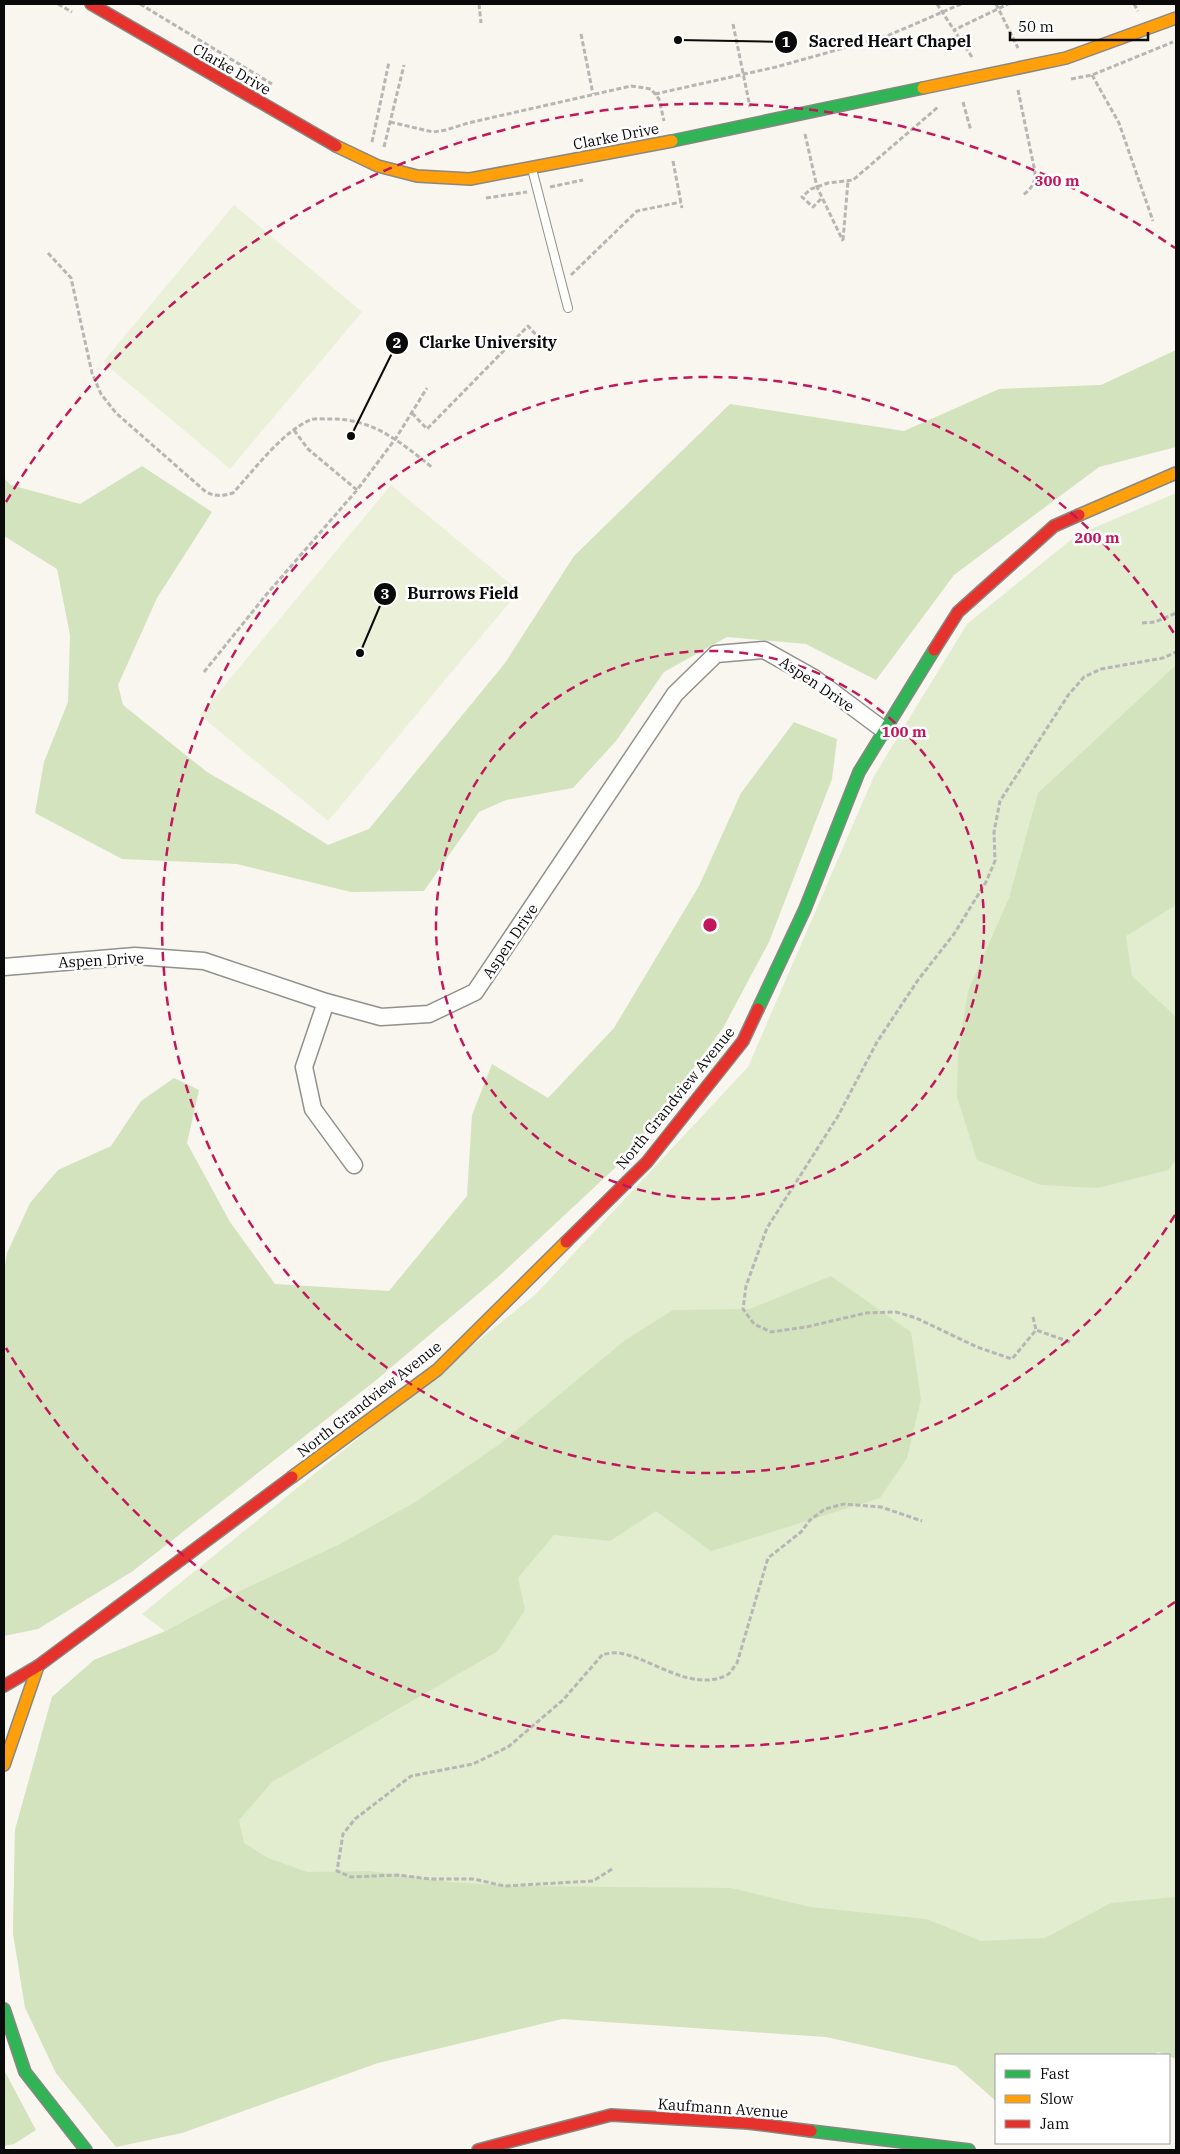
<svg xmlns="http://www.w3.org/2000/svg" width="1180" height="2154" font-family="'IBM Plex Serif',serif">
	<rect width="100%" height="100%" fill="#f8f6ee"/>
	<path fill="#e2eccf" d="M1176 493V2021L480 2012 116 2147 56 2073 25 2008 13 1933 15 1830 52 1697 94 1660 165 1631 142 1614 536 1294 748 1067 874 776 967 624 1077 535Z"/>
	<path fill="#d3e3be" d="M1176 350V447L1099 467 954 575 876 680 806 644 727 637 664 672 616 741 573 788 506 800 479 812 424 891 351 892 237 864 122 859 35 813 44 762 68 702 70 635 57 569 4 536V478L11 485 80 504 142 466 212 512 157 598 118 685 123 705 207 772 274 811 328 845 369 829 505 663 574 556 730 404 904 431 999 389 1101 385Z
		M1176 665V905L1126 936 1132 976 1176 1017V1160L1168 1170 1098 1188 1041 1185 977 1160 957 1097 958 1056 968 991 1009 898 1038 793Z
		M794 722 837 739 832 779 769 942 723 1028 629 1155 497 1278 375 1381 133 1571 38 1629 4 1636V1272L7 1253 30 1203 58 1170 111 1146 141 1101 174 1078 199 1090 187 1143 230 1222 275 1284 389 1291 467 1196 472 1115 492 1064 548 1098 614 1028 699 886 741 793Z
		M831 1276 911 1332 921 1399 907 1458 880 1498 711 1551 656 1511 610 1541 554 1535 518 1578 525 1610 498 1651 272 1782 239 1820 244 1843 268 1858 307 1872 370 1871 449 1882 515 1886 731 1888 810 1907 926 1919 981 1941 1045 1938 1111 1903 1176 1897V2059L1158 2052 1154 2055H996V2101L956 2066 826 2037 562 2019 378 2063 182 2133 116 2147 56 2073 25 2007 13 1933 15 1830 52 1697 94 1660 166 1631 234 1594 342 1543 417 1501 500 1444 624 1341 673 1310 750 1309Z
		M4 2070 36 2130 14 2144 4 2146Z"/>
	<path fill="#ebf0d9" d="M234 205 362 312 230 469 103 362Z
		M391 485 519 591 328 821 200 715Z"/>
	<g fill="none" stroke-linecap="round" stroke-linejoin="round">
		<defs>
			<path id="lane" d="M532 169 568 308"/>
			<path id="street" d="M4 967 135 956 204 961 326 1002 381 1017 429 1014 475 992 675 694 716 654 764 650 814 678 885 731
				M326 1002 304 1067 313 1109 354 1165"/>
			<path id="fast" d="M672 141 923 88
				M758 1009 805 909 859 772 934 650
				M4 2009 25 2072 86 2150
				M811 2131 969 2150"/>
			<path id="slow" d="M923 88 1066 58 1176 18
				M336 146 378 166 417 176 470 179 672 141
				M1079 515 1176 473
				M292 1477 437 1370 566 1242
				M4 1765 38 1666"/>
			<path id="jam" d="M91 4 336 146
				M934 650 958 612 1054 526 1079 515
				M566 1242 647 1162 743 1041 758 1009
				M4 1686 38 1666 292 1477
				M478 2150 611 2115 748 2123 811 2131"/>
		</defs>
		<use href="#lane" stroke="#91908d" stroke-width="10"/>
		<use href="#street" stroke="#91908d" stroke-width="19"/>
		<use href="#fast" stroke="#888783" stroke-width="14"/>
		<use href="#slow" stroke="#888783" stroke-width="14"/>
		<use href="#jam" stroke="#888783" stroke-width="14"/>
		<path stroke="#b7b6b5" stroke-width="3" stroke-dasharray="5 2.5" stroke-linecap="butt" d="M58 4 72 12
			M140 4 272 84
			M479 4 481 23
			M937 4 954 30
			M996 4 1018 48
			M1134 4 1138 11
			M733 24 750 107
			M581 34 593 94
			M972 57 954 30 1008 4
			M1092 75 1119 123 1153 221
			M1071 79 1092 75 1173 42
			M1018 90 1035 172C1035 184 1032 188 1023 195
			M655 94 776 67 887 36 961 4
			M963 102 971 131
			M390 122 433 132 446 130 468 123 631 86 651 89 659 99 664 121
			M805 134 817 187 843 241
			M372 142 389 62
			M384 147 404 65
			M673 161 682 208
			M550 187 583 180
			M486 198 527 192
			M821 199 813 207 802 197 811 189 828 183 853 180 938 107
			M843 240 848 181
			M48 253 71 278 92 373 101 394 116 413 206 492C216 497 223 496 233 493 255 469 281 433 310 420 315 418 323 419 329 419 373 418 400 442 433 468
			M571 275 637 211 681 202
			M412 413 427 429 528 326 550 350
			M294 430 308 449 357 490
			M1142 623 1155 622 1176 613
			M204 672 266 595 357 490 396 438 427 388
			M1033 1317 1036 1330
			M1070 1342 1036 1330 1012 1359 977 1347 916 1318 896 1312 866 1313 806 1327 771 1332 754 1324 743 1309 746 1286 767 1228 838 1116 877 1042 918 980 954 934 986 882 995 861 994 832 1000 801 1069 694 1084 677 1101 669 1163 658 1176 652
			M612 1869 593 1881 504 1886 474 1879H430L398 1875 351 1877 337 1871 343 1834 355 1819 411 1776 473 1764 508 1747 563 1700 603 1654C608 1654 614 1652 619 1653 652 1658 691 1693 727 1675 731 1673 734 1666 737 1663L768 1558 801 1532 810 1520 825 1509 844 1504 881 1507 922 1521"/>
		<use href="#lane" stroke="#fefefc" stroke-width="8"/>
		<use href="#street" stroke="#fefefc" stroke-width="16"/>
		<use href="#fast" stroke="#30b455" stroke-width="11"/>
		<use href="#slow" stroke="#ff9f0a" stroke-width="11"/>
		<use href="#jam" stroke="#e5322d" stroke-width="11"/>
	</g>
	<g fill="none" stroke="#c2185b" stroke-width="2.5" stroke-dasharray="9 6">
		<circle cx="710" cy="925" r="274"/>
		<path d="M1175 1215A548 548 0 1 1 1175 635"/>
		<path d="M1175 1602A821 821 0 0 1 6 1348M6 502A821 821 0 0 1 1175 248"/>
	</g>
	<g text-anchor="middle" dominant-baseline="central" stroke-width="5" stroke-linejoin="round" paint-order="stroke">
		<g font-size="15" fill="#0a0a0a" stroke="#fff">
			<text transform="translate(232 69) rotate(30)">Clarke Drive</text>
			<text transform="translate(616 136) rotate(-11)">Clarke Drive</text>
			<text transform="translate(817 684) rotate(34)">Aspen Drive</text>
			<text transform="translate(510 941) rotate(-56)">Aspen Drive</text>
			<text transform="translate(101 960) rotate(-3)">Aspen Drive</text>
			<text transform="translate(675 1098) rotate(-51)">North Grandview Avenue</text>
			<text transform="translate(369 1399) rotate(-38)">North Grandview Avenue</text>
			<text transform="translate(723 2108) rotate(4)">Kaufmann Avenue</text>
		</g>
	</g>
	<circle cx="710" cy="925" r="8" fill="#c2185b" stroke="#fff" stroke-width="2.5"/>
	<g font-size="15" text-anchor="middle" font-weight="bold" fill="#c2185b" stroke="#fff" stroke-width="5" stroke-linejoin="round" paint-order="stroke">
		<text x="1057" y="186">300 m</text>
		<text x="1097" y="543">200 m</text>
		<text x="904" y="737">100 m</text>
	</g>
	<path fill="none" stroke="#0a0a0a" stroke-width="2" d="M678 40L786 42M351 436L397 343M360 653L385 594"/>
	<g fill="#0a0a0a" stroke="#fff" stroke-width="2">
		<circle cx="678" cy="40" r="5"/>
		<circle cx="351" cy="436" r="5"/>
		<circle cx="360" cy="653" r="5"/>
		<circle cx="786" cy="42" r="12"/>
		<circle cx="397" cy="343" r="12"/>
		<circle cx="385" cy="594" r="12"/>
	</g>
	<g font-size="15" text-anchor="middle" font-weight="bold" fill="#fff">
		<text x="786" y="47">1</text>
		<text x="397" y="348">2</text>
		<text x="385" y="599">3</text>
	</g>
	<g font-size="16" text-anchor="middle" font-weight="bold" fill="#0a0a0a" stroke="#fff" stroke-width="5" stroke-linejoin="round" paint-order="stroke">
		<text x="890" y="47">Sacred Heart Chapel</text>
		<text x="488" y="348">Clarke University</text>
		<text x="463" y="599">Burrows Field</text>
	</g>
	<rect width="1180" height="2154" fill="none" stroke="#0a0a0a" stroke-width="10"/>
	<rect x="995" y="2054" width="175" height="90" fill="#ffffff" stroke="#9d9d9d"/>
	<rect x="1005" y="2070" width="25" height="8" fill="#30b455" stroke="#9d9d9d"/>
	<text x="1040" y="2079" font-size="15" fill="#0a0a0a">Fast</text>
	<rect x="1005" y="2095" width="25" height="8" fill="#ff9f0a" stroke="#9d9d9d"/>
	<text x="1040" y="2104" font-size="15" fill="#0a0a0a">Slow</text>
	<rect x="1005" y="2120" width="25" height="8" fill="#e5322d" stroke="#9d9d9d"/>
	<text x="1040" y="2129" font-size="15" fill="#0a0a0a">Jam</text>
	<path d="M1010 32v8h138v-8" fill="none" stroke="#0a0a0a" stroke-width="2.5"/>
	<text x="1018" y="32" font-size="15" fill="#0a0a0a" stroke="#ffffff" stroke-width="4" paint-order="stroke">50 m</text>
</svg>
